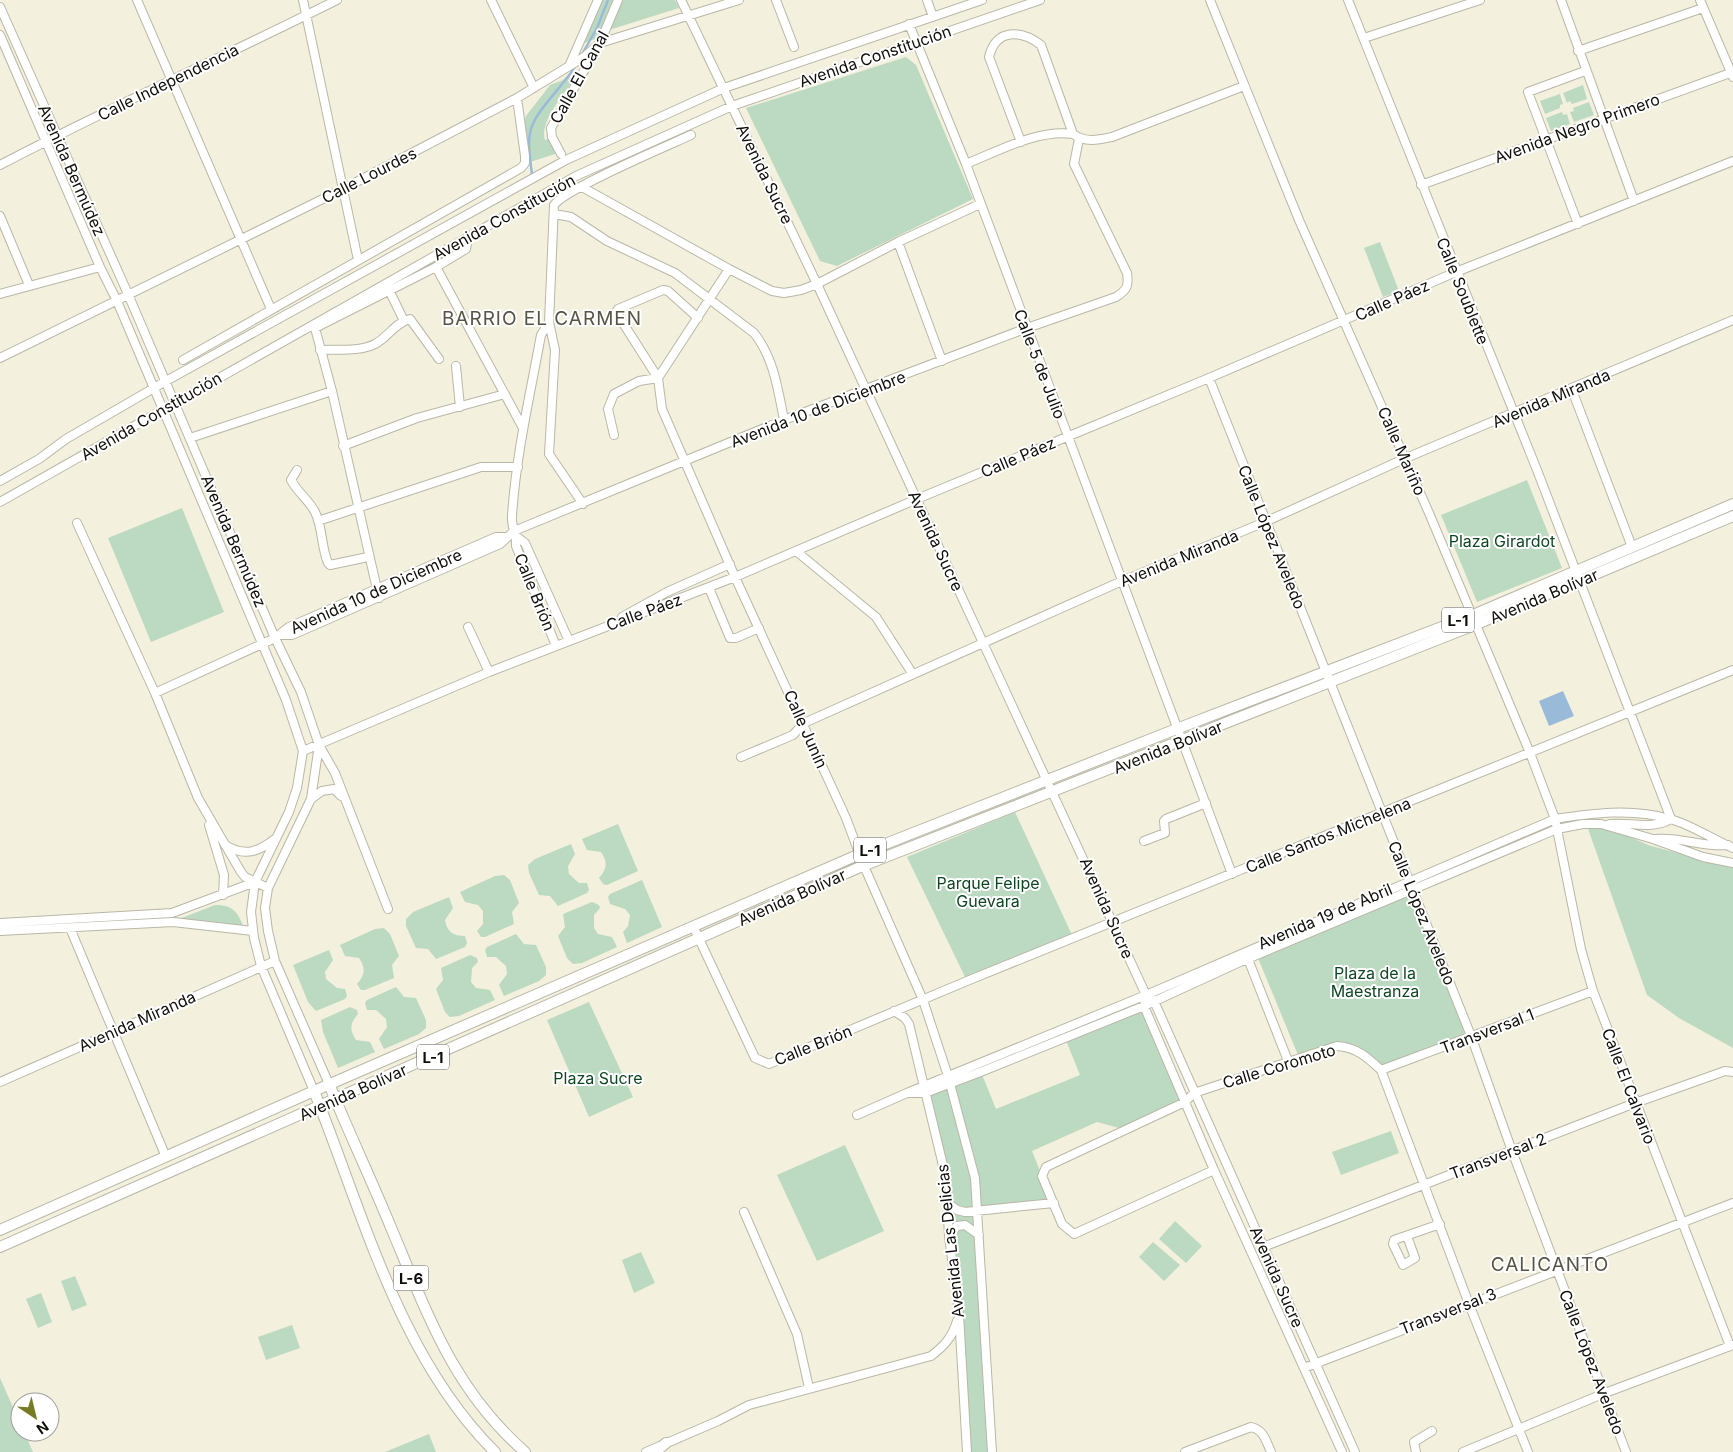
<svg xmlns="http://www.w3.org/2000/svg" width="1733" height="1452" font-family="Inter,sans-serif">
	<rect width="100%" height="100%" fill="#f3f0de"/>
	<path fill="#bcd9c1" d="M600 0H615L600 37 582 44Z
		M622 0H675L679 8 609 30Z
		M906 57 916 65 973 199 837 266 820 261 746 108Z
		M567 76 574 79C565 93 539 122 545 140L550 138 555 154 527 163 523 125 526 116 550 85 563 80Z
		M1583 85 1587 99 1572 104 1570 101 1567 103 1563 93Z
		M1560 94 1563 104 1560 105V108L1545 114 1540 101Z
		M1589 102 1594 115 1574 122 1570 112 1574 111 1573 108Z
		M1562 112 1563 115 1567 114 1570 124 1551 131 1546 118Z
		M1380 242 1399 291 1383 297 1364 248Z
		M1527 480 1562 568 1477 602 1441 515Z
		M182 508 224 612 151 642 108 538Z
		M1015 812 1072 935 966 979 907 857Z
		M618 824 638 871 607 885 603 884 599 878C607 869 608 862 601 852L587 850 582 839Z
		M1604 825 1648 845 1733 868V1048L1679 1018 1647 995 1587 826Z
		M571 844 575 854 568 866 569 874 579 883H587L589 890 587 893 558 906 550 896 539 895 529 873 528 865 535 859Z
		M504 875 510 880 519 903 512 912 514 924 485 937H481L477 931 483 924V911L478 905 465 902 460 892 495 876Z
		M642 880 662 927 627 943 623 932 628 926 630 915 625 909 610 904 608 897 610 894Z
		M1412 894 1468 1034 1381 1067C1348 1035 1339 1047 1298 1055L1258 958Z
		M449 897 453 908 445 920C447 932 453 936 465 936L467 943 465 947 436 959 428 949 416 948 406 926V919L413 912Z
		M592 902 599 905 600 908 594 915V928L598 934 612 937 617 947 582 963 573 964 567 958 558 936 565 927 563 914Z
		M215 905C233 905 238 912 244 928L179 919Z
		M384 928 390 934 399 956 392 965 394 978 365 990H361L357 984C365 975 366 968 359 958L345 956 340 945 375 929Z
		M516 934 524 944 536 945 546 967V975L539 981 504 996 499 985 507 974 506 966 496 957H487L485 950 487 947Z
		M329 950 333 960 325 972 326 979 337 988 345 989 347 996 345 999 316 1011 308 1002 293 965Z
		M470 955 477 958 478 962 472 968 471 982 476 988 490 990 495 1000 459 1016 450 1017 445 1012 436 989 443 980 441 968Z
		M396 987 404 997 416 998 426 1020V1028L419 1034 384 1049 379 1039 387 1027 386 1019 376 1010H367L365 1003 367 1000Z
		M589 1002 633 1097 589 1117 547 1020Z
		M1144 1006 1185 1102 1126 1130 1097 1122 1032 1151 1053 1203 980 1213 992 1452H967L953 1200 950 1177 927 1093 981 1072 996 1109 1080 1075 1065 1038Z
		M350 1007 357 1010 358 1014C350 1023 349 1030 356 1040L370 1042 375 1052 338 1068 323 1032 321 1020Z
		M1391 1131 1399 1153 1341 1175 1332 1152Z
		M845 1145 884 1231 817 1261 777 1175Z
		M1175 1221 1202 1246 1186 1263 1159 1239Z
		M1153 1242 1180 1265 1164 1281 1139 1257Z
		M641 1252 655 1283 634 1293 622 1260Z
		M75 1276 87 1305 72 1311 61 1281Z
		M41 1293 52 1322 38 1328 26 1299Z
		M292 1325 300 1348 266 1360 258 1337Z
		M0 1378 20 1423V1432H24L33 1452H0Z
		M429 1434 436 1452H385Z"/>
	<path fill="#99bbd9" d="M1563 691 1574 716 1549 726 1539 701Z"/>
	<g fill="none" stroke-linecap="round" stroke-linejoin="round">
		<path stroke="#99bbd9" stroke-width="2.5" d="M581 56 597 28 608 0
			M532 176C531 162 527 146 530 133 533 112 565 85 576 65"/>
		<defs>
			<path id="minor" d="M137 0 271 309
				M303 0 358 260
				M491 0 534 88
				M681 0 817 284 1146 995 1154 1001 1355 1452
				M776 0 794 47
				M927 0 933 17
				M1210 0 1299 220 1429 513 1530 753 1555 819 1581 949 1593 991 1730 1346
				M1348 0 1537 470 1671 819C1652 830 1631 822 1610 824
				M1561 0 1634 201
				M1700 0 1733 77
				M0 7 128 294 275 638 301 692 319 745 311 799 268 888 265 908 268 931 275 961 329 1084
				M909 24 966 164 1232 874
				M0 35 100 267 117 301 286 700 303 751 297 788 289 812 255 882 251 912 254 938 261 966 314 1091
				M1364 38 1480 0
				M1578 51 1703 8
				M570 64 598 0
				M1021 142 989 57C996 28 1021 30 1041 45L1073 134C1085 143 1098 140 1112 137L1244 86
				M561 154 552 137 551 128 600 43 618 0
				M966 164C998 151 1038 129 1073 134
				M0 165C111 107 225 56 337 0
				M1421 185 1733 72
				M582 187 729 269 772 291 784 293 801 290 817 284 898 242 980 204
				M554 214 571 217 607 241 675 273 754 333C774 358 778 390 784 420
				M0 216 29 285
				M1578 224 1528 92 1585 71
				M898 242 942 361
				M436 267 523 428
				M729 269 658 378 662 409 735 577 846 818 864 866 923 1000 948 1076 975 1178 992 1452
				M389 290 404 321
				M0 294 100 267
				M549 322 541 335C530 395 516 455 512 516 511 527 517 535 516 546L556 646
				M320 350C337 349 359 352 375 344 388 337 395 323 410 319L439 359
				M0 358 343 189 517 98 584 57 600 43 739 0
				M183 360 521 168 525 163V156L517 98
				M456 366 460 407
				M1209 378 1471 1036 1512 1151 1626 1452
				M1572 390 1632 547
				M614 435 608 409 614 394 639 381 658 378 616 312 618 309 663 290 668 291 698 318
				M190 438 332 391
				M343 446 417 418 505 394
				M297 470 291 480C298 493 309 500 315 512 323 528 321 547 328 563L330 565 368 557
				M0 481 39 459 66 439 166 381 566 160 724 88 982 0
				M0 502 576 176 732 106 1040 0
				M583 504 549 454 555 350 549 322 554 205C565 189 667 146 691 135
				M318 521 481 467H518
				M77 523 155 693 198 798 241 872 245 877 268 888
				M517 537 525 543 569 641
				M796 551 876 617 912 673
				M709 588 730 638H736L759 628
				M379 598 332 391 315 328 436 267 466 249 468 238
				M622 617 667 592 730 564
				M468 627 489 672
				M281 635H292L500 544 514 531 784 420 1027 328 1116 297C1127 290 1129 286 1127 273L1074 164 1079 139
				M155 693 275 638 289 627 496 537H506
				M319 745 335 773 388 909
				M303 751 489 672 735 577 917 499 1209 378 1456 272 1733 161
				M741 757 793 735 804 723 1122 581 1265 522 1406 458 1733 320
				M311 799 322 791 334 789 341 796
				M209 825 224 875 223 895
				M1655 839C1680 836 1703 848 1728 845
				M1144 841 1165 833 1164 821 1166 819 1206 803
				M225 845C245 857 258 852 275 839
				M1733 848C1712 839 1692 825 1670 819 1632 808 1593 813 1555 819L1146 995 907 1093H925L983 1071 1144 1006 1240 962 1557 829 1583 824H1601L1653 839 1703 857 1733 863
				M0 923 172 913 255 882
				M693 926 755 1058 769 1064 967 981 1733 670
				M70 928 166 1157
				M0 931 173 922 253 931
				M1248 959 1288 1061
				M1145 1001 1144 1006 1214 1170 1342 1452
				M894 1011 905 1018 909 1024 946 1178 949 1236 959 1315 967 1452
				M1381 1070 1593 991
				M0 1082 275 961
				M857 1115 907 1093
				M1214 1170 1074 1234 1062 1224 1042 1176 1046 1167 1185 1102 1194 1093 1337 1046C1356 1047 1367 1057 1381 1070L1469 1304 1528 1452
				M949 1204 957 1210 965 1212 1054 1203
				M744 1212 797 1334 809 1388
				M949 1236 957 1226 965 1225 979 1235
				M1407 1236 1415 1258 1403 1265 1393 1244 1394 1240 1440 1224
				M1263 1247 1635 1103 1725 1071 1733 1072
				M1304 1368 1733 1203
				M646 1452 718 1421 749 1405 931 1356C944 1346 952 1338 957 1321
				M1185 1452 1251 1427C1264 1430 1266 1441 1271 1452
				M1416 1452 1414 1442 1432 1431
				M1463 1452 1605 1393 1733 1345"/>
			<path id="major" d="M329 1084C349 1133 372 1181 392 1230 428 1315 453 1389 525 1452
				M314 1091C363 1213 399 1357 495 1452
				M0 1230 314 1091 860 854 1179 728 1473 615 1733 504
				M0 1247 860 867 1477 624 1733 516
				M655 1452 666 1443"/>
		</defs>
		<use href="#minor" stroke="#bab7a6" stroke-width="10"/>
		<use href="#major" stroke="#bab7a6" stroke-width="12"/>
		<use href="#minor" stroke="#fff" stroke-width="8"/>
		<use href="#major" stroke="#fff" stroke-width="10"/>
	</g>
	<g text-anchor="middle" dominant-baseline="central" stroke-width="4" stroke-linejoin="round" paint-order="stroke">
		<g fill="#fff" stroke="#575652" stroke-width="1">
			<rect x="1442" y="607.5" width="32" height="25" rx="4"/>
			<rect x="854" y="837.5" width="32" height="25" rx="4"/>
			<rect x="417" y="1044.5" width="32" height="25" rx="4"/>
			<rect x="393.5" y="1265.5" width="35" height="25" rx="4"/>
		</g>
		<g font-size="15" font-weight="bold" fill="#0f0e08">
			<text x="1458" y="620">L-1</text>
			<text x="870" y="850">L-1</text>
			<text x="433" y="1057">L-1</text>
			<text x="411" y="1278">L-6</text>
		</g>
		<g font-size="16" fill="#0f0e08" stroke="#fff">
			<text transform="translate(875 56) rotate(-19)">Avenida Constitución</text>
			<text transform="translate(579 77) rotate(-61)">Calle El Canal</text>
			<text transform="translate(168 82) rotate(-26)">Calle Independencia</text>
			<text transform="translate(1577 128) rotate(-20)">Avenida Negro Primero</text>
			<text transform="translate(72 170) rotate(66)">Avenida Bermúdez</text>
			<text transform="translate(765 174) rotate(64)">Avenida Sucre</text>
			<text transform="translate(369 175) rotate(-27)">Calle Lourdes</text>
			<text transform="translate(504 217) rotate(-29)">Avenida Constitución</text>
			<text transform="translate(1463 291) rotate(68)">Calle Soublette</text>
			<text transform="translate(1392 300) rotate(-24)">Calle Páez</text>
			<text transform="translate(1040 364) rotate(69)">Calle 5 de Julio</text>
			<text transform="translate(1551 398) rotate(-23)">Avenida Miranda</text>
			<text transform="translate(818 409) rotate(-21)">Avenida 10 de Diciembre</text>
			<text transform="translate(151 416) rotate(-30)">Avenida Constitución</text>
			<text transform="translate(1402 451) rotate(66)">Calle Mariño</text>
			<text transform="translate(1018 457) rotate(-23)">Calle Páez</text>
			<text transform="translate(1272 537) rotate(68)">Calle López Aveledo</text>
			<text transform="translate(234 541) rotate(67)">Avenida Bermúdez</text>
			<text transform="translate(936 541) rotate(65)">Avenida Sucre</text>
			<text transform="translate(1179 558) rotate(-22)">Avenida Miranda</text>
			<text transform="translate(376 591) rotate(-24)">Avenida 10 de Diciembre</text>
			<text transform="translate(535 592) rotate(68)">Calle Brión</text>
			<text transform="translate(1544 596) rotate(-23)">Avenida Bolívar</text>
			<text transform="translate(644 612) rotate(-20)">Calle Páez</text>
			<text transform="translate(806 729) rotate(66)">Calle Junín</text>
			<text transform="translate(1168 747) rotate(-22)">Avenida Bolívar</text>
			<text transform="translate(1328 835) rotate(-22)">Calle Santos Michelena</text>
			<text transform="translate(792 897) rotate(-24)">Avenida Bolívar</text>
			<text transform="translate(1107 908) rotate(66)">Avenida Sucre</text>
			<text transform="translate(1422 913) rotate(68)">Calle López Aveledo</text>
			<text transform="translate(1325 916) rotate(-23)">Avenida 19 de Abril</text>
			<text transform="translate(137 1021) rotate(-24)">Avenida Miranda</text>
			<text transform="translate(1487 1031) rotate(-21)">Transversal 1</text>
			<text transform="translate(813 1045) rotate(-22)">Calle Brión</text>
			<text transform="translate(1279 1066) rotate(-17)">Calle Coromoto</text>
			<text transform="translate(1629 1086) rotate(69)">Calle El Calvario</text>
			<text transform="translate(353 1092) rotate(-24)">Avenida Bolívar</text>
			<text transform="translate(1498 1156) rotate(-21)">Transversal 2</text>
			<text transform="translate(950 1241) rotate(-96)">Avenida Las Delicias</text>
			<text transform="translate(1277 1277) rotate(66)">Avenida Sucre</text>
			<text transform="translate(1448 1311) rotate(-21)">Transversal 3</text>
			<text transform="translate(1592 1362) rotate(69)">Calle López Aveledo</text>
		</g>
		<g font-size="16" fill="#0d4721" stroke="#fff">
			<text x="1502" y="541">Plaza Girardot</text>
			<text x="988" y="883">Parque Felipe<tspan x="988" dy="18">Guevara</tspan></text>
			<text x="1375" y="973">Plaza de la<tspan x="1375" dy="18">Maestranza</tspan></text>
			<text x="598" y="1078">Plaza Sucre</text>
		</g>
		<g font-size="19" letter-spacing="1" fill="#575445" stroke="#fff">
			<text x="542" y="318">BARRIO EL CARMEN</text>
			<text x="1550" y="1264">CALICANTO</text>
		</g>
	</g>
	<g transform="translate(35 1417) rotate(145)"><circle r="24" fill="#ffffff" stroke="#9f9f9c"/>
	<path d="M0-4L9 19L0 12L-9 19Z" fill="#767b24"/>
	<text y="-8" font-size="14" font-weight="bold" text-anchor="middle" fill="#0f0e08">N</text>
	</g>
</svg>
